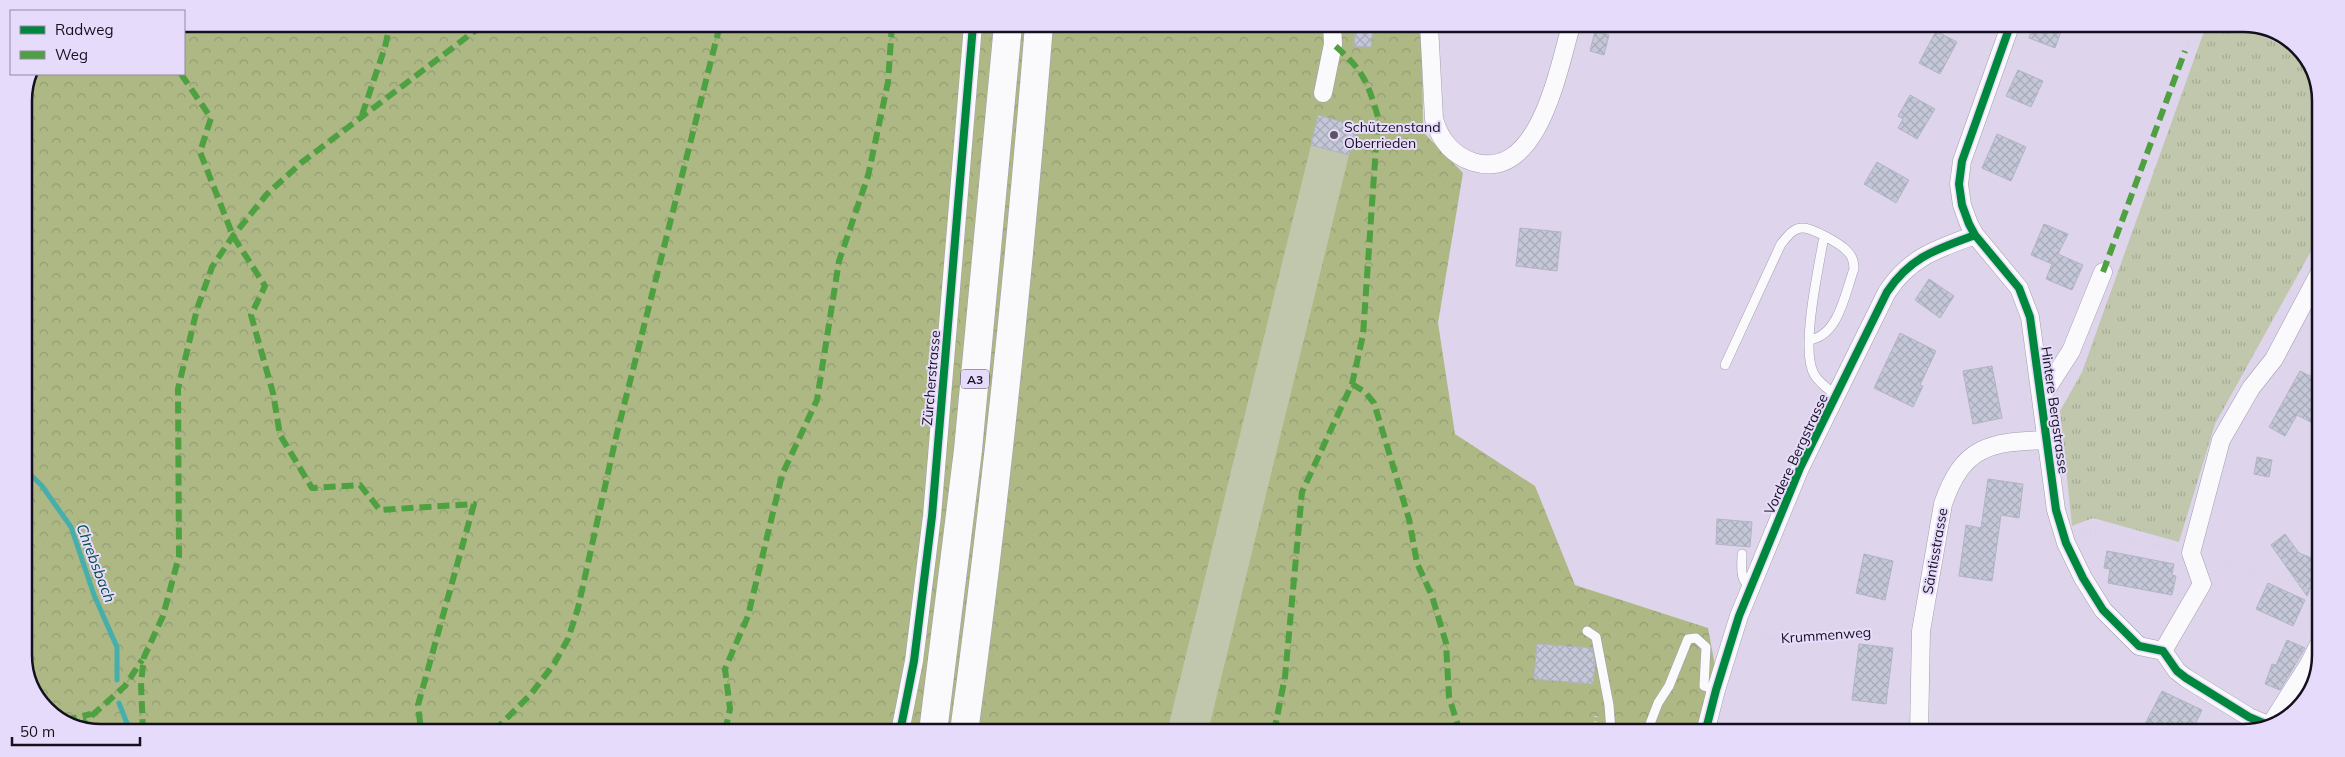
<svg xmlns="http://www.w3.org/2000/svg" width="2345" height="757" font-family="Mulish,sans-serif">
	<defs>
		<pattern id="grass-tufts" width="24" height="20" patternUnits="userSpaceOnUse" patternTransform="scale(1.25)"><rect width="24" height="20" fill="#c0c7ac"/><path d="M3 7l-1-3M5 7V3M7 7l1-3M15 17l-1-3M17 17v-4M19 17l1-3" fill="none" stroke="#a4aa94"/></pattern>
		<pattern id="forest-crowns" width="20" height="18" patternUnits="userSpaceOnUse" patternTransform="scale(1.25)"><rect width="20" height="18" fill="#adb884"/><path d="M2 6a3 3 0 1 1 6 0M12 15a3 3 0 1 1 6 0" fill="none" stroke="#949d72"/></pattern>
		<pattern id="building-cross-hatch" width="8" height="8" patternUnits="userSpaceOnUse" patternTransform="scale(1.25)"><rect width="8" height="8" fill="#c4c7d7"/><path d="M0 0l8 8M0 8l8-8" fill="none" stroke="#a8aab8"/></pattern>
	</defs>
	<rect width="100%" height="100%" fill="#ded5ec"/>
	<path fill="url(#grass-tufts)" d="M2206 26H2243L2307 58 2321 96 2320 235 2215 424 2179 542 2093 518 2072 526 2060 411 2082 372Z"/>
	<path fill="url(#forest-crowns)" d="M184 24 1422 25 1423 132 1463 173 1438 323 1455 434 1535 486 1575 585 1708 628 1715 666 1696 733 81 731 43 706 24 661V101L35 74H184Z"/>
	<path fill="#c0c7ac" d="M1311 145 1349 155 1208 732H1167Z"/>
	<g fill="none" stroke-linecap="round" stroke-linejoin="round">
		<path stroke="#47afab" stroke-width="5" d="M24 468 42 486 71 527 94 595 117 647V680
			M119 703 130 731"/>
	</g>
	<path fill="url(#building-cross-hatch)" stroke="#b1b4c4" d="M1356 25H1373L1371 47 1354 46Z
		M2033 26H2063L2055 48 2029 38Z
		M1595 31 1609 35 1604 55 1590 51Z
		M1936 31 1957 42 1940 74 1919 63Z
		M2018 70 2043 81 2031 107 2006 96Z
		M1910 95 1935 109 1917 139 1898 128 1903 119 1898 116Z
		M1318 115 1357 126 1349 155 1311 145Z
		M1997 134 2026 147 2011 181 1982 168Z
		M1877 162 1909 180 1896 203 1864 184Z
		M2044 224 2068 234 2058 254 2083 265 2072 290 2046 279 2052 264 2031 255Z
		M1520 228 1561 232 1557 271 1516 266Z
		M1929 279 1954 296 1940 318 1915 300Z
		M1900 333 1936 351 1920 385 1923 386 1913 407 1874 388Z
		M1992 366 2002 418 1973 424 1963 371Z
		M2300 371 2316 379 2310 391 2320 397V427L2297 415 2285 436 2269 427Z
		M2257 457 2272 460 2269 477 2254 474Z
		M1988 479 2023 484 2019 518 2001 515 1992 581 1959 576 1966 525 1981 528Z
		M1717 519 1752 522 1750 547 1716 544Z
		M2285 534 2299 553 2319 561V579L2315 577 2307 596 2271 545Z
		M2107 551 2174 564 2172 575 2176 576 2172 595 2108 583 2110 569 2104 568Z
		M1864 554 1893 561 1885 600 1856 593Z
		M2268 583 2305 600 2293 626 2256 609Z
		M2287 640 2305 648 2280 690 2265 684 2272 664 2276 665Z
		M1537 644 1592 648 1595 664 1593 684 1534 679Z
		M1859 644 1893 648 1886 704 1852 700Z
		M2162 691 2202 710 2191 733H2163L2145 724Z"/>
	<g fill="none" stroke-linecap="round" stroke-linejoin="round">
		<defs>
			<path id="service" d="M1824 236C1819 267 1800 349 1814 374 1819 383 1828 389 1836 395
				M1725 365 1781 244C1787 237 1793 228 1802 228 1811 227 1841 244 1847 251 1853 256 1854 262 1854 269 1845 293 1839 336 1809 340
				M1742 554C1742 568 1739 579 1751 588
				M1587 631 1596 637 1609 705 1611 732
				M1647 732 1658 703 1669 686 1688 639 1696 638 1706 647 1704 686 1716 690"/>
			<path id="minor" d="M1429 25 1434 119C1440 140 1452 155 1473 162 1539 182 1558 69 1571 26
				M2010 26 1962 161 1959 184 1962 205 1969 224 1975 235 2019 288 2030 317 2056 510 2066 543 2083 578 2103 610 2139 646 2163 651 2177 671 2186 678 2249 717 2268 725
				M1323 93 1333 44 1332 25
				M2042 396 2071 351 2103 272
				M2163 651 2202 584 2191 553 2221 440 2251 388 2274 359 2320 272
				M2271 724 2309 664 2319 644
				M900 732 914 661 932 516 973 25
				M1705 733 1716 690 1739 616 1800 468 1887 292C1910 257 1937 249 1975 235
				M1919 733 1921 631 1943 504C1963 446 1989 442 2046 440"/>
			<path id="motorway" d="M933 732 968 450 1008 25
				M964 732C996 497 1020 261 1039 25"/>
		</defs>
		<use href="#service" stroke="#a39cad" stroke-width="10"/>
		<use href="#minor" stroke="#a39cad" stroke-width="19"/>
		<use href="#motorway" stroke="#a39cad" stroke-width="29"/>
		<path stroke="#d7d4dc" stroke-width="3" stroke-dasharray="1 4" stroke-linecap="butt" d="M2185 51 2193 26
			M2081 534 2085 531 2175 549
			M2211 558 2319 590
			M1751 630 1771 639 1905 631
			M1594 732 1596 716"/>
		<use href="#service" stroke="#faf9fc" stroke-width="9"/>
		<use href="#minor" stroke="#faf9fc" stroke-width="18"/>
		<use href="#motorway" stroke="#faf9fc" stroke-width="28"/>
		<path stroke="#4ea041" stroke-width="6" stroke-dasharray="12 6" stroke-linecap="butt" d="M181 74 211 118 200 152 233 236 265 286 251 315 273 393 280 435 312 488 360 485 380 510 474 504 418 705 421 731
			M362 115 385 47 390 24
			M2103 272 2185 51
			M1352 384 1365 392 1374 403 1409 519 1417 563 1432 596 1446 643 1449 697 1460 732
			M65 720 91 714
			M78 728 125 686 142 660
			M143 731 141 683 144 657 163 616 179 556 178 389 197 309 212 267 233 236 267 194 301 163 484 24
			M494 731 531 694 554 664 568 639 578 608 616 437 720 25
			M725 731 730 709 725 669 748 616 782 475 817 400 839 261 868 176 888 82 892 25
			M1274 732 1285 677 1302 492 1352 384 1363 335 1378 117C1367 80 1363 70 1333 44"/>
		<defs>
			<path id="cycleway" d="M2010 26 1962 161 1959 184 1962 205 1969 224 1975 235 2019 288 2030 317 2056 510 2066 543 2083 578 2103 610 2139 646 2163 651 2177 671 2186 678 2249 717 2268 725
				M900 732 914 661 932 516 973 25
				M1705 733 1716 690 1739 616 1800 468 1887 292C1910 257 1937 249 1975 235"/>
		</defs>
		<use href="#cycleway" stroke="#e7dbfc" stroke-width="11"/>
		<use href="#cycleway" stroke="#00873e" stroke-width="8"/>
	</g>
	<circle fill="#5b5565" stroke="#e7dbfc" stroke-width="2" cx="1334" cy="135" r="5"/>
	<g text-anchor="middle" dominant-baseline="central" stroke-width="4" stroke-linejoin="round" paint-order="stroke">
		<rect fill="#e7dbfc" stroke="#544d60" stroke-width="1" x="961" y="369.5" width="28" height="19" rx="4"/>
		<g font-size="12" font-weight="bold" fill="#15101d">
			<text x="975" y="379">A3</text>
		</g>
		<g font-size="14" fill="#15101d" stroke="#e7dbfc" text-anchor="start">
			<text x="1344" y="127">Schützenstand<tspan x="1344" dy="16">Oberrieden</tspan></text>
		</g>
		<g font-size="14" fill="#15101d" stroke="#e7dbfc">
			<text transform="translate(931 378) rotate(-85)">Zürcherstrasse</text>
			<text transform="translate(2055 410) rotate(82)">Hintere Bergstrasse</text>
			<text transform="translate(1796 454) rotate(-65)">Vordere Bergstrasse</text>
			<text transform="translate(1935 551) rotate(-80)">Säntisstrasse</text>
			<text transform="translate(1826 635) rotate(-4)">Krummenweg</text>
		</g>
		<g font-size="15" font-style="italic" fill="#004e45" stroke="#e7dbfc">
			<text transform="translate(96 563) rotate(69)">Chrebsbach</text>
		</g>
	</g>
	<path d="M0 0H2345V757H0ZM101 32H2243A69 69 0 0 1 2312 101V655A69 69 0 0 1 2243 724H101A69 69 0 0 1 32 655V101A69 69 0 0 1 101 32Z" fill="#e7dbfc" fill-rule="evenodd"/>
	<path fill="none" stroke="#15101d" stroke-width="2.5" d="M101 32H2243A69 69 0 0 1 2312 101V655A69 69 0 0 1 2243 724H101A69 69 0 0 1 32 655V101A69 69 0 0 1 101 32Z"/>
	<rect x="10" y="10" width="175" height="65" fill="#e7dbfc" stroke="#938aa3"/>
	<rect x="20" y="26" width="25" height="8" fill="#00873e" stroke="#938aa3"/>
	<text x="55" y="35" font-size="15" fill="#15101d">Radweg</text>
	<rect x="20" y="51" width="25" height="8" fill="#4ea041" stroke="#938aa3"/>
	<text x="55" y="60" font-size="15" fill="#15101d">Weg</text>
	<path d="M12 737v8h128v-8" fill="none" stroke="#15101d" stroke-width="2.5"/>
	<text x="20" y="737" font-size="15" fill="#15101d" stroke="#e7dbfc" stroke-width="4" paint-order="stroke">50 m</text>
</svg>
